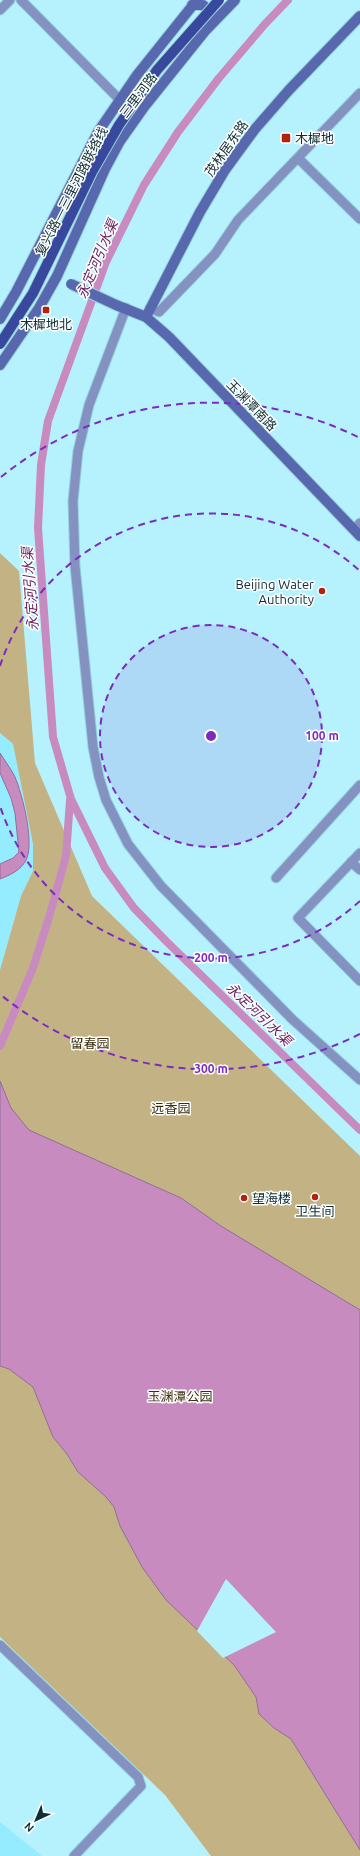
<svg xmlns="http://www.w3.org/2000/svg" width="360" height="1856" font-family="Ubuntu,'Noto Sans SC',sans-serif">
	<rect width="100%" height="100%" fill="#b6f2fe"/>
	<path fill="#94ecfe" d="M0 733 13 744 33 844V871L21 896 0 970Z
		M0 1822 42 1856H0Z"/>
	<path fill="#c3b384" d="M0 553 19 571 35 763 92 896 360 1156V1856H211L165 1795 0 1637V970L21 896 33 871V844L13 744 0 733Z"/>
	<path fill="#c88bc0" stroke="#906f96" d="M0 753C5 761 11 769 15 777 22 793 36 846 25 862 19 871 10 875 0 879V864L13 858 19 852 15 813 11 798 0 773Z
		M0 1081 11 1108 29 1130 181 1198 221 1226 360 1310V1850L291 1739 274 1728 259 1714 256 1697 234 1665 166 1600 142 1567 120 1526 114 1507 106 1497 78 1472 67 1454 53 1437 33 1387 9 1369 0 1366Z"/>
	<path fill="#b6f2fe" d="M226 1579 276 1632 223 1658 197 1631Z"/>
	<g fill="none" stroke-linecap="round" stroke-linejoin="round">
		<path stroke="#c88bc0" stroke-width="8" d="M288 0 265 24 219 78 178 132 144 185 106 262 48 421 41 465 38 528 53 737 71 799 105 868 134 908 166 941 360 1130
			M0 1046 33 968 50 914 66 856 70 800"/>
		<defs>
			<path id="street" d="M21 0 119 99
				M0 10 10 0
				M299 159 360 219
				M126 308 89 405 78 451 73 501 75 566 93 747 99 777 106 800 128 844 161 886 293 1020 360 1080
				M150 308 159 312 215 254 238 220 360 93
				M354 530 360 523
				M360 853 298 918 360 981
				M351 862 360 870
				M276 878 360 785
				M0 1645 138 1777 141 1786 74 1856"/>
			<path id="secondary" d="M192 5H203L211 12 213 19
				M116 305 146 317 169 337 360 536
				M146 317 200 212 225 170 255 129 289 90 360 16
				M0 319 16 292 98 132 137 75 197 0
				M0 365 39 308 57 276 105 169 120 141 144 107 205 31 235 0"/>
		</defs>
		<use href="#street" stroke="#98cfda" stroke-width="11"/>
		<use href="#secondary" stroke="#98cfda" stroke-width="12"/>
		<use href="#street" stroke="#8492c2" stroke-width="9"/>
		<use href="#secondary" stroke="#5768ae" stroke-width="10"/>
		<defs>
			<path id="secondary-bridge" d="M71 284 116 305"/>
			<path id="primary-bridge" d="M0 344 33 293 92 172 119 125 157 70 219 0"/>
		</defs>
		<use href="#secondary-bridge" stroke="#98cfda" stroke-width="12" stroke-linecap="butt"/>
		<use href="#primary-bridge" stroke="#98cfda" stroke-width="12" stroke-linecap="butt"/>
		<use href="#secondary-bridge" stroke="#5768ae" stroke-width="10"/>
		<use href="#primary-bridge" stroke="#38499d" stroke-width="10"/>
	</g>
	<circle cx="211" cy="736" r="111" fill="#7b2cbf" fill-opacity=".12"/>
	<g fill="none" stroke="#7b2cbf" stroke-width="2" stroke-dasharray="7 5">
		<circle cx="211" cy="736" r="111"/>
		<path d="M360 901A222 222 0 0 1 0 806M0 666A222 222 0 0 1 360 571"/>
		<path d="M360 1034A333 333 0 0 1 1 995M1 477A333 333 0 0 1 360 438"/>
	</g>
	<g fill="#b1230d" stroke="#fff" stroke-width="1.5">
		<rect x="281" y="133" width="10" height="10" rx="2"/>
		<rect x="42" y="306" width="8" height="8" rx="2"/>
		<circle cx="322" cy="591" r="4"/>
		<circle cx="315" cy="1197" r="4"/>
		<circle cx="244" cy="1198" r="4"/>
	</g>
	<g text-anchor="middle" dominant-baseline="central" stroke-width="3" stroke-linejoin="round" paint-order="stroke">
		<g font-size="13" fill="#0d2e34" stroke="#fff">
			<text transform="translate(138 95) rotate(-53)">三里河路</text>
			<text transform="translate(226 148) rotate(-55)">茂林居东路</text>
			<text transform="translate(71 191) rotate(-63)">复兴路—三里河路联络线</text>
			<text transform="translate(252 405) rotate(46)">玉渊潭南路</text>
		</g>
		<g font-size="13" fill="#0d2e34" stroke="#fff" text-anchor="start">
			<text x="295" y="138">木樨地</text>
			<text x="46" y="324" text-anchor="middle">木樨地北</text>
			<text x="314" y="584" text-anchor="end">Beijing Water<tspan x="314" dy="15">Authority</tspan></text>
			<text x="252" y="1198">望海楼</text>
			<text x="315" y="1211" text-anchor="middle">卫生间</text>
		</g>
		<g font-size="13" fill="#3a2f0c" stroke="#fff">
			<text x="90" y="1043">留春园</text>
			<text x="171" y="1108">远香园</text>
			<text x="180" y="1396">玉渊潭公园</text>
		</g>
		<g font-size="14" font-style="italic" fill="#661d5f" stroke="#fff">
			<text transform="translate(97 259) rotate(-67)">永定河引水渠</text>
			<text transform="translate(30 589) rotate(-94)">永定河引水渠</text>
			<text transform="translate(259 1014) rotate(44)">永定河引水渠</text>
		</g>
	</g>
	<circle cx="211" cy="736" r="6" fill="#7b2cbf" stroke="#fff" stroke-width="2"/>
	<g font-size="12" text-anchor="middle" font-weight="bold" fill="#7b2cbf" stroke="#fff" stroke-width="3" stroke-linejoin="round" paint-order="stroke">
		<text x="322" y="740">100 m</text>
		<text x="211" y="962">200 m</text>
		<text x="211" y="1073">300 m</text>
	</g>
	<g transform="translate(36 1820) rotate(224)" stroke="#ffffff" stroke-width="3" paint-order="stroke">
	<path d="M0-3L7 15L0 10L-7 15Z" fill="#0d2e34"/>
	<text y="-6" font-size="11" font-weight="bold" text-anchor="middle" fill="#0d2e34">N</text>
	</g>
</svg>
